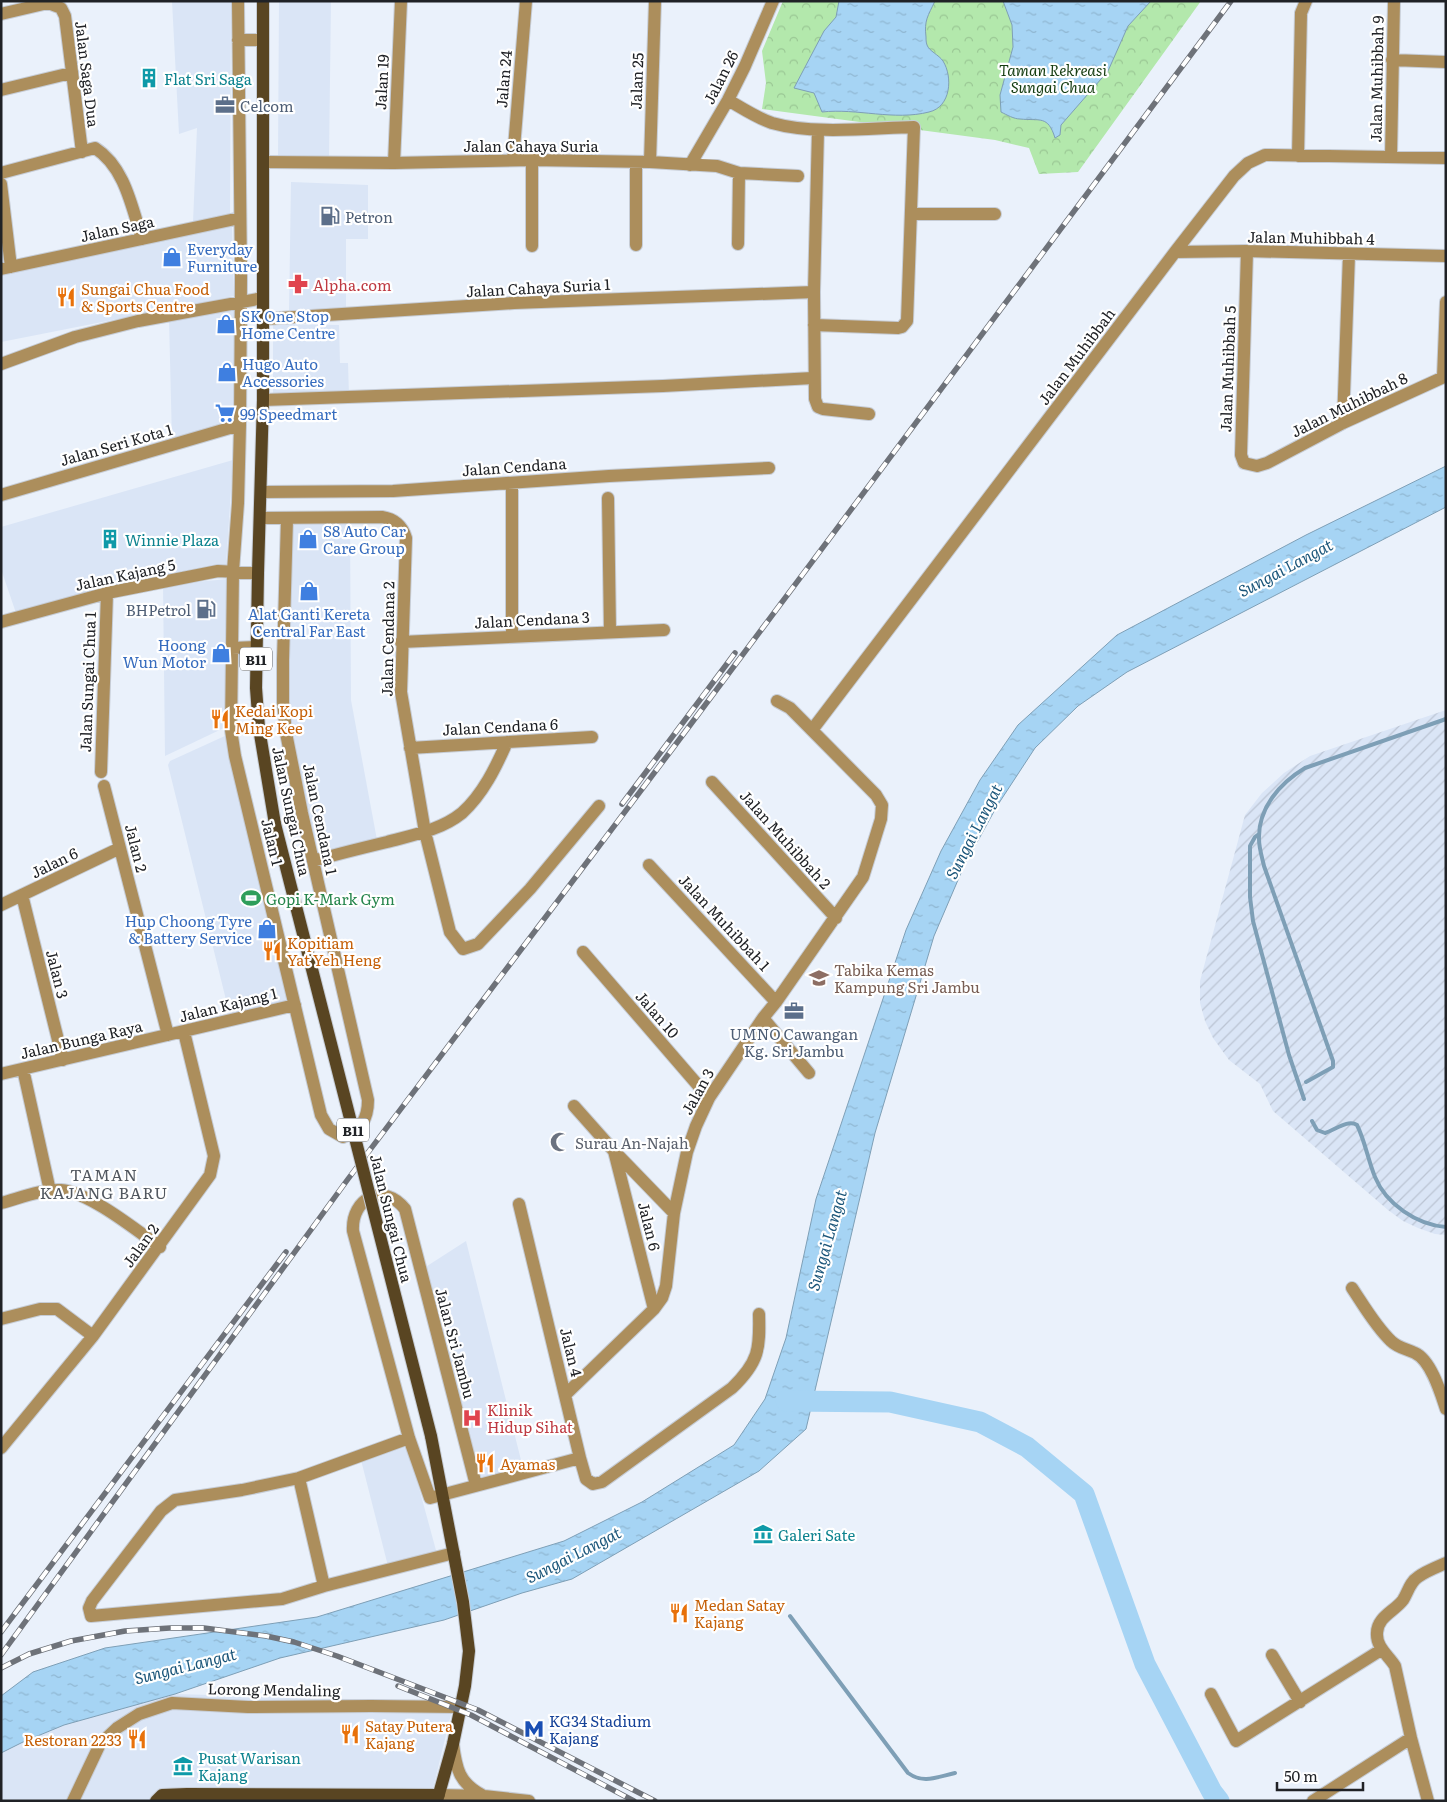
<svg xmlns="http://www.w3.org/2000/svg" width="1447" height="1802" font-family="Literata,serif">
	<defs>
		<pattern id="industrial-furrows" width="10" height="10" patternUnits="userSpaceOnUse" patternTransform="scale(1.25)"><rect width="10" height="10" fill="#dae5f6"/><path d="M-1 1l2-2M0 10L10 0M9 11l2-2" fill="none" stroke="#bbc4d3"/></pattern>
		<pattern id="park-crowns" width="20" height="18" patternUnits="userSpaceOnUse" patternTransform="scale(1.25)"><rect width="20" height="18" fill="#b3e8ac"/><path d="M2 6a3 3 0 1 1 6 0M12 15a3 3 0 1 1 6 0" fill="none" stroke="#9ac794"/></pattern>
		<pattern id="water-ripples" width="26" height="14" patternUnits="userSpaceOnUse" patternTransform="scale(1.25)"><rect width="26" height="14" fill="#a6d4f4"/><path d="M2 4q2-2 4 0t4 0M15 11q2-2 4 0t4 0" fill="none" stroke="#8fb6d1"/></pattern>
	</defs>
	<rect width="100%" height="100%" fill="#eaf1fb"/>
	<path fill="#dae5f6" d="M172 1H231L230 216 193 222 197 128 179 134Z
		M279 1H331L329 158 278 156Z
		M291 182 368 185V239H346V310L289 313Z
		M232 225 234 296 1 342V273Z
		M236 309V422L172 441 169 319Z
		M273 324 339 325 340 363H348L349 396 273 398Z
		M233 460 226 565 16 613 1 569V527Z
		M350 522 351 700 377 840 335 851 312 838 291 733 287 696 291 523Z
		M228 579 226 727 165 756 163 585Z
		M227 735 290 1001 230 1016 168 765 170 761Z
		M466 1241 523 1468 479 1480 424 1268Z
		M407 1444 437 1554 388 1566 361 1460Z
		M175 1694 454 1702 430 1801H1V1753L23 1742 63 1725Z"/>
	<path fill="url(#industrial-furrows)" d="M1446 710V1235L1435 1234 1418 1228 1403 1221 1388 1210 1273 1111 1260 1084 1229 1060 1213 1038 1205 1021 1200 1003V981L1245 815 1262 793 1284 773 1310 756Z"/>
	<path fill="url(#park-crowns)" d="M783 1H1201L1078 172 1039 174 1029 148 995 140 762 109 766 83 762 51Z"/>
	<path fill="url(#water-ripples)" stroke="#7e9fb6" d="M839 1H935C928 16 924 20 926 37 926 40 926 42 927 45 929 51 939 55 943 61 953 77 951 107 929 112 894 121 857 108 822 112L814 93 794 88 824 31 836 17Z
		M1003 1H1151L1128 26 1108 71 1061 125 1060 135 1055 138C1048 115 1040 121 1020 119 1014 119 1007 115 1001 112L1000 95 1013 47 1012 25Z
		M1446 466V507L1127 672 1078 706 1035 748 997 806 964 866 934 936 875 1133 806 1429 759 1471 572 1579 522 1593 444 1620 280 1658 175 1694 64 1725 23 1742 1 1753V1696L33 1672 105 1648 317 1617 564 1541 642 1502 734 1445 765 1399 786 1338 816 1199 906 930 941 851 980 780 1018 725 1117 635 1306 535Z"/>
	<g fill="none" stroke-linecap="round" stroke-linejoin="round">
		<path stroke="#7e9fb6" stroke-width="4" d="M1259 834 1255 837 1250 846V897L1253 921 1289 1055 1304 1099
			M1306 1082 1333 1067V1061L1264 866C1262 857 1259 848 1259 839 1258 808 1280 783 1305 768L1446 719
			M1312 1121 1317 1130 1325 1133C1335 1130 1348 1119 1357 1125 1365 1141 1368 1160 1375 1177 1386 1204 1417 1225 1446 1227
			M790 1616 908 1773C923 1784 937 1777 955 1773"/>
		<path stroke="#a6d4f4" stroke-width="21" d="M786 1401 890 1402 980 1422 1027 1447 1084 1494 1145 1664 1212 1792 1219 1801"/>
		<defs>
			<path id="minor" d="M238 1 241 276 240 425 238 503 233 571 231 730 235 756 321 1115 329 1129 343 1137C361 1130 368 1119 368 1100L302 813 286 733 283 702V660L287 519
				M1 14 48 3 61 8 65 16 82 152
				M238 40H263
				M1392 60 1446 62
				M1 90 71 73
				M728 100C742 108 757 118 772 123 814 135 871 128 914 127L907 321 902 327 898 328 814 325
				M818 130 814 292 815 399 818 407 823 409 869 414
				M1298 156 1301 13 1306 1
				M1391 157 1394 1
				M513 160 526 1
				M264 162 394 163 532 160 650 162 717 166 739 173 798 176
				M636 162V245
				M650 162 655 1
				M394 163 401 1
				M690 165 728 100 745 66 773 1
				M1 173 95 148C125 167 132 208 142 239
				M1 184 11 267
				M911 214H995
				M738 244 739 173
				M532 246V160
				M1247 251 1241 455 1244 463 1257 466 1267 463 1343 423 1446 376
				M1175 252 1247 251 1446 256
				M1 269 240 218
				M264 319 514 303 814 292
				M1 364 75 337 138 321 263 298
				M1443 377 1446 302
				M263 400 663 386 813 378
				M1343 423 1349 254
				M512 483V636
				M261 492 393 491 609 476 769 468
				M1 495 240 425
				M608 498 610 632
				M260 518 382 517C395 519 402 525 406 538L401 692 425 832 450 932 463 949 478 944 530 889 599 806
				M1 622 107 593 218 571 258 573
				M401 642 664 630
				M232 648 256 647
				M812 730 1175 252 1234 176 1248 163 1265 155 1446 158
				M410 748 592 737
				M101 772 107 593
				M712 782 836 918
				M104 786 168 1035
				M313 861C337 854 362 848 387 842 413 835 441 830 462 813 483 794 496 767 507 742
				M649 865 776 1002
				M22 895 63 1060
				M1 905 120 848
				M583 952 709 1098
				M763 1018 809 1073
				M23 1069 50 1191
				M1 1074 295 1005
				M574 1106 614 1151 674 1213
				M614 1151 654 1309
				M1 1203C20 1198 42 1189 61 1190 89 1192 136 1230 160 1247
				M519 1204 580 1458 586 1479 593 1484 602 1482 732 1388C759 1362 760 1349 759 1314
				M1352 1288C1364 1306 1376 1327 1391 1341 1398 1348 1407 1349 1415 1353 1431 1360 1441 1394 1446 1409
				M1 1319 40 1309H57L93 1336
				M565 1395 654 1309 662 1298 666 1286 674 1213 687 1152 696 1126 709 1098 763 1018 776 1002 863 877 881 819 882 805 876 795 790 708 777 701
				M409 1438 299 1478 242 1490 175 1500 161 1511 92 1601 89 1608 91 1616 282 1599 324 1586 454 1553
				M1 1448 93 1336 210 1175 214 1156 184 1032
				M299 1478 324 1586
				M476 1485 405 1209C384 1182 351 1198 353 1231L409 1438 430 1498 580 1458
				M1272 1655 1300 1702
				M1211 1694 1236 1741 1381 1650
				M453 1744C456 1768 459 1783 482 1795
				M439 1795 484 1796 529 1801
				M73 1801 100 1744 117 1728 139 1714 172 1703 248 1707 371 1706 461 1707
				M1313 1801 1411 1738
				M1428 1801 1411 1738 1395 1666C1388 1655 1376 1647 1377 1633 1377 1617 1395 1611 1403 1600 1408 1592 1410 1582 1418 1577 1426 1571 1437 1567 1446 1563"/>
			<path id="major" d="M263 1V400L258 573 256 688 259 728 275 824
				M431 1436 463 1602 469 1651 465 1686 453 1744 437 1801
				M156 1801 162 1795 187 1794 439 1795"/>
		</defs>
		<use href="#minor" stroke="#c6ccd5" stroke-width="14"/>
		<use href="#major" stroke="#c6ccd5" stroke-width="14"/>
		<use href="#minor" stroke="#ac8e5c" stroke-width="12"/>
		<use href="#major" stroke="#594522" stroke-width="12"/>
		<defs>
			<path id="rail" d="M622 804 735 653
				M1 1632 286 1252
				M1 1655 348 1179 673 748 1231 1
				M1 1668 29 1654 71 1641 125 1631 170 1628H204L266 1636 294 1642 337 1656 478 1710 655 1801
				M398 1686 471 1715 634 1801"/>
		</defs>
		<use href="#rail" stroke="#6e7279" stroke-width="5.5"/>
		<use href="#rail" stroke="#fff" stroke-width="4" stroke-dasharray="11" stroke-linecap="butt"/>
		<defs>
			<path id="major-bridge" d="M275 824 431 1436"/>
		</defs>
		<use href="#major-bridge" stroke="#c6ccd5" stroke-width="14" stroke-linecap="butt"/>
		<use href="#major-bridge" stroke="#594522" stroke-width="12"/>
	</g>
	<defs>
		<symbol id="building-bare" viewBox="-9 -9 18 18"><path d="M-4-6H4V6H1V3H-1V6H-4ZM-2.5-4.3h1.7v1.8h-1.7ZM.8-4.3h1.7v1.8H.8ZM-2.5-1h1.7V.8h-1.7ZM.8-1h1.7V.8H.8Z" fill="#0f9aa8" stroke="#fff" stroke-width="2.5" paint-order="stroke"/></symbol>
		<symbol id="office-bare" viewBox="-9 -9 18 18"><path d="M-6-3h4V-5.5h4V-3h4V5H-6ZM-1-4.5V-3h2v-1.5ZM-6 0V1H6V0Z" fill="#5c6f8a" stroke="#fff" stroke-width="2.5" paint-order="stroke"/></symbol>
		<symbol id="fuel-bare" viewBox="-9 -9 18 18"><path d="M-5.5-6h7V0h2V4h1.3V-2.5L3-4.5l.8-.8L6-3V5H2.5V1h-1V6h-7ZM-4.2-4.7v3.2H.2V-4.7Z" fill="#5c6f8a" stroke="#fff" stroke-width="2.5" paint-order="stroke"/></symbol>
		<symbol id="shop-bare" viewBox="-9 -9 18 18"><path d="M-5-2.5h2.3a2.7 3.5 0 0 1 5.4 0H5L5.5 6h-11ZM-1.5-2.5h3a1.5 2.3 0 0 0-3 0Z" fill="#3f7fe0" stroke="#fff" stroke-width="2.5" paint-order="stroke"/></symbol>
		<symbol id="pharmacy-bare" viewBox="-9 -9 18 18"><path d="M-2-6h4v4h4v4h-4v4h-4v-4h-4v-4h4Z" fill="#e0444e" stroke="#fff" stroke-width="2.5" paint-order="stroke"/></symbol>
		<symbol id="restaurant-bare" viewBox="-9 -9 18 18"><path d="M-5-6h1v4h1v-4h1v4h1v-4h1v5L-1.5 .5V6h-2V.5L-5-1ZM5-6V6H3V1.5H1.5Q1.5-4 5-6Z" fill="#e8710a" stroke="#fff" stroke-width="2.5" paint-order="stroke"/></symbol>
		<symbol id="supermarket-bare" viewBox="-9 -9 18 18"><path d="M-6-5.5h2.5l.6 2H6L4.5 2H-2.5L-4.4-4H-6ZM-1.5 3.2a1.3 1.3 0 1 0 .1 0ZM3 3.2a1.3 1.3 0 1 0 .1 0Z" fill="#3f7fe0" stroke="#fff" stroke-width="2.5" paint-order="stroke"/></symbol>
		<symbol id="stadium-bare" viewBox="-9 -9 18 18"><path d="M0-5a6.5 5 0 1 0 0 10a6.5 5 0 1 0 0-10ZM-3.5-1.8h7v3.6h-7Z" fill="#2e9e5b" stroke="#fff" stroke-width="2.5" paint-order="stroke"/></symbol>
		<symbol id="school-bare" viewBox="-9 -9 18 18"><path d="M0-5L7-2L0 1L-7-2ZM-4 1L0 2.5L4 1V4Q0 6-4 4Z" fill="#8d6e63" stroke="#fff" stroke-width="2.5" paint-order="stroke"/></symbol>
		<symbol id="mosque-bare" viewBox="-9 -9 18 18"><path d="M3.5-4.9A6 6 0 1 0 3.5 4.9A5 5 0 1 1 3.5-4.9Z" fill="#6b7280" stroke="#fff" stroke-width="2.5" paint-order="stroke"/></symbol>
		<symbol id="hospital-bare" viewBox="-9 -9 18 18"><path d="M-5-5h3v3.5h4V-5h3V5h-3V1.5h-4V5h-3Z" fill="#e0444e" stroke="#fff" stroke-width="2.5" paint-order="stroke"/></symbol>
		<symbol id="museum-bare" viewBox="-9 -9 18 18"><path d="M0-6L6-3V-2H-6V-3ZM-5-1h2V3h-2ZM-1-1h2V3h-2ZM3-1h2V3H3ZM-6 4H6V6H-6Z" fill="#0f9aa8" stroke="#fff" stroke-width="2.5" paint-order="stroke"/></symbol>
		<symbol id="metro-bare" viewBox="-9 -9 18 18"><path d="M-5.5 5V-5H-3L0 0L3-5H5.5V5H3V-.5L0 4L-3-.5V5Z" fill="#1a4fb4" stroke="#fff" stroke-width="2.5" paint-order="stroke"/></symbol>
	</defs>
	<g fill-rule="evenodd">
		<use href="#building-bare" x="135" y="64" width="28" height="28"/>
		<use href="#office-bare" x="211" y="91" width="28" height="28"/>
		<use href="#fuel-bare" x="316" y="202" width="28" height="28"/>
		<use href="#shop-bare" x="158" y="243" width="28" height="28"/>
		<use href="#pharmacy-bare" x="284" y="270" width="28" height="28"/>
		<use href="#restaurant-bare" x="52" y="283" width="28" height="28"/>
		<use href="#shop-bare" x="212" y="310" width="28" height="28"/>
		<use href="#shop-bare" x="213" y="358" width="28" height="28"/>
		<use href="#supermarket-bare" x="211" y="399" width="28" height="28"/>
		<use href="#building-bare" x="96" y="525" width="28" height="28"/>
		<use href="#shop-bare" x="294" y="525" width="28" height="28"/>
		<use href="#shop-bare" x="295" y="577" width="28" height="28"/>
		<use href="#fuel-bare" x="192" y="595" width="28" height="28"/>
		<use href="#shop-bare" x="207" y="639" width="28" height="28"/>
		<use href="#restaurant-bare" x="206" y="705" width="28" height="28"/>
		<use href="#stadium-bare" x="237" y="884" width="28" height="28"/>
		<use href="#shop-bare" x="253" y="915" width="28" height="28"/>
		<use href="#restaurant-bare" x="258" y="937" width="28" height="28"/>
		<use href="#school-bare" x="805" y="964" width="28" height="28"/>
		<use href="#office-bare" x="780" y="997" width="28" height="28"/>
		<use href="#mosque-bare" x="546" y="1128" width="28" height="28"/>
		<use href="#hospital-bare" x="458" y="1404" width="28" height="28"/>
		<use href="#restaurant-bare" x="471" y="1449" width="28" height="28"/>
		<use href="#museum-bare" x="749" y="1520" width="28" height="28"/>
		<use href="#restaurant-bare" x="665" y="1599" width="28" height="28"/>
		<use href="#metro-bare" x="520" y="1715" width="28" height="28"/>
		<use href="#restaurant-bare" x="336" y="1720" width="28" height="28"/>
		<use href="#restaurant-bare" x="123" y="1725" width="28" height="28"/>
		<use href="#museum-bare" x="169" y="1752" width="28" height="28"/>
	</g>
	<g text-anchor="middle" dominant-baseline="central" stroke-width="4.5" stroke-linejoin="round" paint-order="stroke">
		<g fill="#fff" stroke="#636467" stroke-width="1">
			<rect x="240" y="647.5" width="32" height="23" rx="4"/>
			<rect x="337" y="1118.5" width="32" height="23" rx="4"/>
		</g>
		<g font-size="14" font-weight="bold" fill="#202226">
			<text x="256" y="659">B11</text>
			<text x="353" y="1130">B11</text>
		</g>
		<g font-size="15" font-style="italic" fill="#143c10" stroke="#fff">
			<text x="1053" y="69">Taman Rekreasi<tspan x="1053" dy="17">Sungai Chua</tspan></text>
		</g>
		<g font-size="15" fill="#202226" stroke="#fff">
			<text transform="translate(88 74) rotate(83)">Jalan Saga Dua</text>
			<text transform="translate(720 77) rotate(-63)">Jalan 26</text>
			<text transform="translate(503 79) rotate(-85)">Jalan 24</text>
			<text transform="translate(1376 79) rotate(-89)">Jalan Muhibbah 9</text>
			<text transform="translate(636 81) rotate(-88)">Jalan 25</text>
			<text transform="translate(381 82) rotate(-87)">Jalan 19</text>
			<text x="531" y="145">Jalan Cahaya Suria</text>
			<text transform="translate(117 228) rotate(-12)">Jalan Saga</text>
			<text transform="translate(1311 237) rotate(1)">Jalan Muhibbah 4</text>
			<text transform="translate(538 287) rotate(-3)">Jalan Cahaya Suria 1</text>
			<text transform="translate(1076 356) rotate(-53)">Jalan Muhibbah</text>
			<text transform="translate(1227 369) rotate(-88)">Jalan Muhibbah 5</text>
			<text transform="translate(1349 404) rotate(-26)">Jalan Muhibbah 8</text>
			<text transform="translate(116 444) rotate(-16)">Jalan Seri Kota 1</text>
			<text transform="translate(514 466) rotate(-4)">Jalan Cendana</text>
			<text transform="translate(125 574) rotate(-12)">Jalan Kajang 5</text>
			<text transform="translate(532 619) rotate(-3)">Jalan Cendana 3</text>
			<text transform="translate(387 639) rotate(-89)">Jalan Cendana 2</text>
			<text transform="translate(87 682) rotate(-88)">Jalan Sungai Chua 1</text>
			<text transform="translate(500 726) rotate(-3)">Jalan Cendana 6</text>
			<text transform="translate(292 811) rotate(78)">Jalan Sungai Chua</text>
			<text transform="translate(321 819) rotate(78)">Jalan Cendana 1</text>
			<text transform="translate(786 839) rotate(48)">Jalan Muhibbah 2</text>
			<text transform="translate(273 842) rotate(76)">Jalan 1</text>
			<text transform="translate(137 848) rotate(76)">Jalan 2</text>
			<text transform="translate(54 862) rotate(-26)">Jalan 6</text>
			<text transform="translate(725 922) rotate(47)">Jalan Muhibbah 1</text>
			<text transform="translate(58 974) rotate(76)">Jalan 3</text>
			<text transform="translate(228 1004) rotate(-14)">Jalan Kajang 1</text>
			<text transform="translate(658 1014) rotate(49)">Jalan 10</text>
			<text transform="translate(81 1039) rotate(-13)">Jalan Bunga Raya</text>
			<text transform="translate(697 1091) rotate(-61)">Jalan 3</text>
			<text transform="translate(392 1218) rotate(76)">Jalan Sungai Chua</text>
			<text transform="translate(650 1226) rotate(76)">Jalan 6</text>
			<text transform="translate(140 1245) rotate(-54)">Jalan 2</text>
			<text transform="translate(456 1343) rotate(75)">Jalan Sri Jambu</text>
			<text transform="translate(572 1352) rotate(76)">Jalan 4</text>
			<text transform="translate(274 1689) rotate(1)">Lorong Mendaling</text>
		</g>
		<g font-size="15" fill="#0d838f" stroke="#fff" text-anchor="start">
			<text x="164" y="78">Flat Sri Saga</text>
			<text x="125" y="539">Winnie Plaza</text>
			<text x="778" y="1534">Galeri Sate</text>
			<text x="198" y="1757">Pusat Warisan<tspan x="198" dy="17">Kajang</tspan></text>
		</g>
		<g font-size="15" fill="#4e5e75" stroke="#fff" text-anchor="start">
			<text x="240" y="105">Celcom</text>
			<text x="345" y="216">Petron</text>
			<text x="191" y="609" text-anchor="end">BHPetrol</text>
			<text x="794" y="1033" text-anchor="middle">UMNO Cawangan<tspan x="794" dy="17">Kg. Sri Jambu</tspan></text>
		</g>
		<g font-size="15" fill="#366cbe" stroke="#fff" text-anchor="start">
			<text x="187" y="248">Everyday<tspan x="187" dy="17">Furniture</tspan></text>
			<text x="241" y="315">SK One Stop<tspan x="241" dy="17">Home Centre</tspan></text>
			<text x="242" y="363">Hugo Auto<tspan x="242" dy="17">Accessories</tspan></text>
			<text x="240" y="413">99 Speedmart</text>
			<text x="323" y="530">S8 Auto Car<tspan x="323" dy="17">Care Group</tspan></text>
			<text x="309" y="613" text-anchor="middle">Alat Ganti Kereta<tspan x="309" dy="17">Central Far East</tspan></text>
			<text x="206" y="644" text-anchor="end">Hoong<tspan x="206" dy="17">Wun Motor</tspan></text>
			<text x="252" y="920" text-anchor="end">Hup Choong Tyre<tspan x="252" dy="17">&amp; Battery Service</tspan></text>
		</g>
		<g font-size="15" fill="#be3a42" stroke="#fff" text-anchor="start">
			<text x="313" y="284">Alpha.com</text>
			<text x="487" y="1409">Klinik<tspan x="487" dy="17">Hidup Sihat</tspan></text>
		</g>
		<g font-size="15" fill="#c56008" stroke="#fff" text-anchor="start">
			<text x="81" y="288">Sungai Chua Food<tspan x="81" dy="17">&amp; Sports Centre</tspan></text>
			<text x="235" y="710">Kedai Kopi<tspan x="235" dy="17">Ming Kee</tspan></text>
			<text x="287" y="942">Kopitiam<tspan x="287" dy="17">Yat Yeh Heng</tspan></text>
			<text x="500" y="1463">Ayamas</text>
			<text x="694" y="1604">Medan Satay<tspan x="694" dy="17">Kajang</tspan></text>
			<text x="365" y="1725">Satay Putera<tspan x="365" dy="17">Kajang</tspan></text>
			<text x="122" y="1739" text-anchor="end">Restoran 2233</text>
		</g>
		<g font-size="15" fill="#27864d" stroke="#fff" text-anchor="start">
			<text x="266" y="898">Gopi K-Mark Gym</text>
		</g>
		<g font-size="15" fill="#785e54" stroke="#fff" text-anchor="start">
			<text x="834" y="969">Tabika Kemas<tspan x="834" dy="17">Kampung Sri Jambu</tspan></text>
		</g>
		<g font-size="15" fill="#5b616d" stroke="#fff" text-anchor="start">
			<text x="575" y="1142">Surau An-Najah</text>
		</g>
		<g font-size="15" fill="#164399" stroke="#fff" text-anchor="start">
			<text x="549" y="1720">KG34 Stadium<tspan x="549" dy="17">Kajang</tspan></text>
		</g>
		<g font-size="16" font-style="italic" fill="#1b567a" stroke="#fff">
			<text transform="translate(1285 567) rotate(-28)">Sungai Langat</text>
			<text transform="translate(973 831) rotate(-63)">Sungai Langat</text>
			<text transform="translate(826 1240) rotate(-74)">Sungai Langat</text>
			<text transform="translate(573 1554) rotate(-27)">Sungai Langat</text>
			<text transform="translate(185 1665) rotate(-14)">Sungai Langat</text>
		</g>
		<g font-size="16" letter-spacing="1" fill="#51575f" stroke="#fff">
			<text x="104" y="1174">TAMAN<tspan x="104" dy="18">KAJANG BARU</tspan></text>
		</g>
	</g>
	<rect width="1447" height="1802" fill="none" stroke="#202226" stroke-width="5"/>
	<path d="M1277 1782v8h86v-8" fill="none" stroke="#202226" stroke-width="2.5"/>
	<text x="1284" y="1782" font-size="15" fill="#202226" stroke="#ffffff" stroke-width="4" paint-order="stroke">50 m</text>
</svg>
